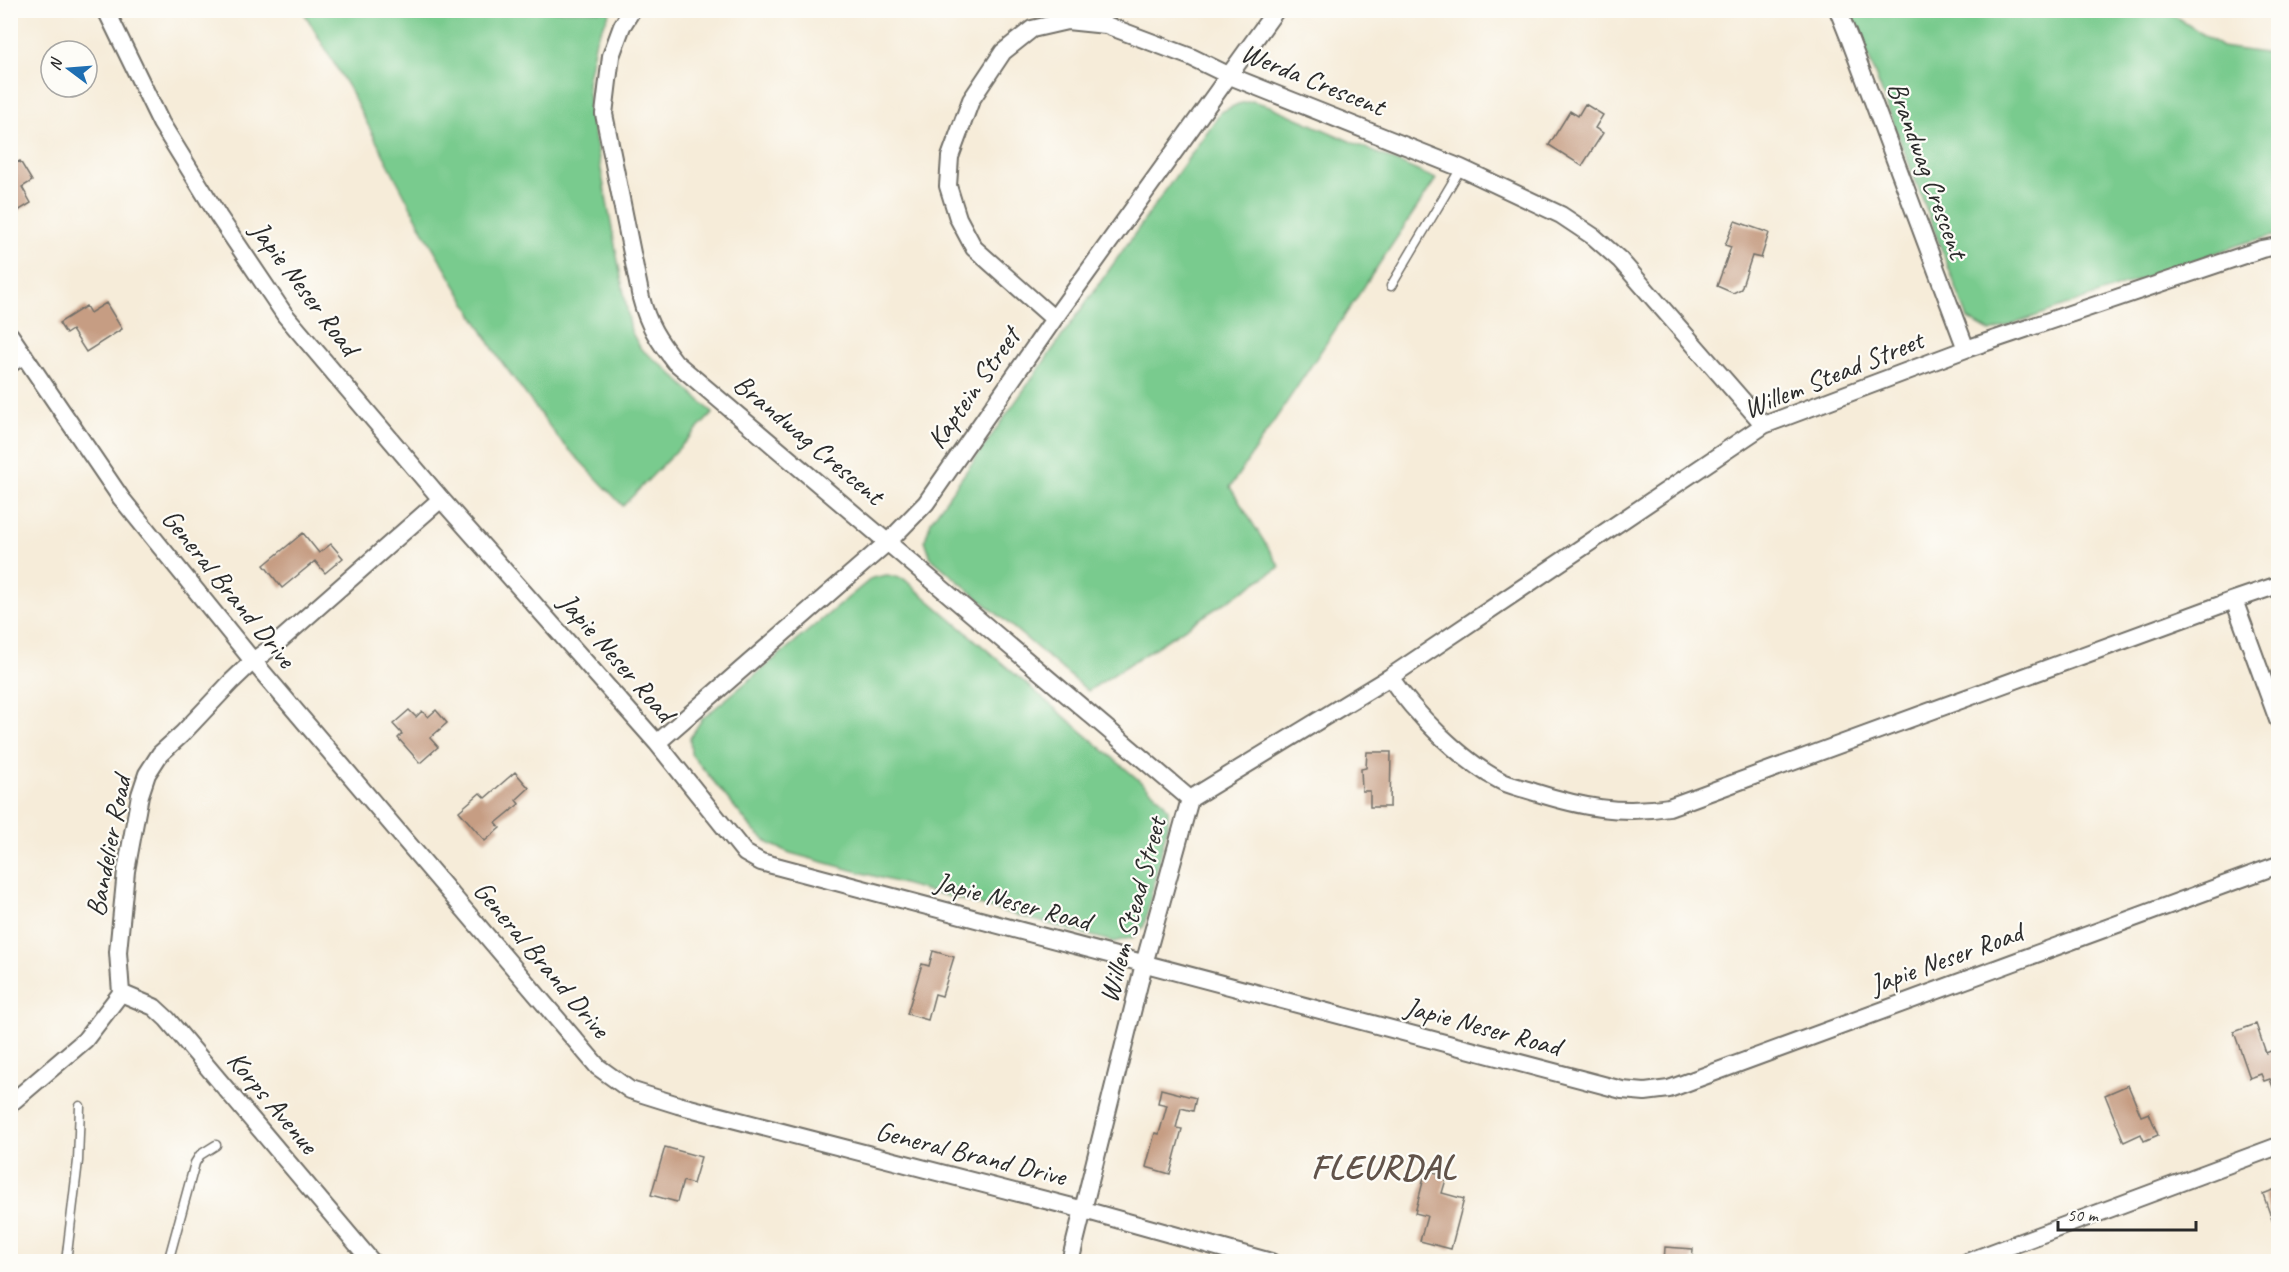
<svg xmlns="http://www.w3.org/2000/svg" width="2289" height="1272" font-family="Caveat,sans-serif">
	<rect width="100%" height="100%" fill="#fdfcf7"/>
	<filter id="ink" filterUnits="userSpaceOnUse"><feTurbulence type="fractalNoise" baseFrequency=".0167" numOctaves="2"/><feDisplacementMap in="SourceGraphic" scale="12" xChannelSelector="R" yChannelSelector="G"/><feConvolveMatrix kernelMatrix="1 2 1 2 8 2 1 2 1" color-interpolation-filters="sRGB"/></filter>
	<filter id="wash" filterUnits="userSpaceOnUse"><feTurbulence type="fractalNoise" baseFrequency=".008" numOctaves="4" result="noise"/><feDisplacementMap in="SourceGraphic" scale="24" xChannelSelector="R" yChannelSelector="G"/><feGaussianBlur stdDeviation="1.35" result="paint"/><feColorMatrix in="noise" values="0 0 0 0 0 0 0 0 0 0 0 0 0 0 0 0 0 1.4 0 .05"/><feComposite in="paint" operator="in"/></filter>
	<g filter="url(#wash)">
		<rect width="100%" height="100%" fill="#f6ecd9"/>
		<path fill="#79cb8e" stroke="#527b5c" stroke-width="1.5" d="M303 11H611L596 39 587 83 591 116 631 331 641 349 667 369 713 413 623 506 559 439 498 357 425 234 348 87Z
			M1851 11H2167L2222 47 2278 55V235L2247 242 1991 332 1968 319Z
			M1252 101 1270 106 1436 179 1230 487 1280 567 1088 691 931 558 925 540 931 521 1221 112 1238 104Z
			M887 575 904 579 1162 800 1168 810V823L1144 926 1134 937 1114 942 790 853 770 844 754 831 691 754 690 738 702 719 872 578Z"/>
		<g id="blocks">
			<path fill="#c69d83" d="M1585 104 1603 115 1595 128 1603 133 1582 166 1549 145 1570 111 1578 116Z
				M20 161 32 181 22 187 31 203 10 216V166Z
				M1735 221 1769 233 1761 258 1752 256 1741 289 1733 293 1717 286 1731 247 1725 245Z
				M106 303 122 329 86 352 72 330 66 334 59 323 86 306 90 313Z
				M303 533 319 553 331 544 343 558 325 573 315 561 282 588 264 565Z
				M409 710 416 717 422 711 428 717 436 710 447 723 430 738 438 747 420 763 398 738 402 734 393 724Z
				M1367 752H1391L1390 807H1370V791H1362L1361 769 1366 768Z
				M515 772 529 788 516 800 519 804 496 823 500 828 485 841 459 811 480 793 485 798Z
				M933 951 954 957 942 996 935 994 928 1020 907 1014 922 964 929 966Z
				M2256 1024 2266 1053 2273 1050 2278 1064V1085L2273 1087 2270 1079 2264 1081 2261 1074 2250 1078 2234 1032Z
				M2128 1085 2141 1116 2149 1113 2158 1135 2144 1141 2141 1134 2124 1142 2105 1095Z
				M1161 1089 1196 1098 1193 1111 1181 1108 1176 1128 1182 1129 1170 1174 1146 1167 1155 1133 1159 1134 1167 1105 1158 1103Z
				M665 1147 701 1157 693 1184 683 1181 677 1202 651 1195Z
				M1426 1170 1447 1176 1442 1193 1464 1199 1451 1249 1420 1241 1427 1216 1415 1213Z
				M2278 1188V1237L2263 1194Z
				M1665 1247 1693 1249 1692 1262H1664Z"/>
		</g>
	</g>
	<g filter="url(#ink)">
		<use href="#blocks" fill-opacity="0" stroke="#726f68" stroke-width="1.5"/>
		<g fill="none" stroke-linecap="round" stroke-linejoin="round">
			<defs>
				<path id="lane" d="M1391 286 1461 168
					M66 1262 78 1161 80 1106
					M168 1262 195 1163 200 1155 216 1145"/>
				<path id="street" d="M106 10 161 123 219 217 285 315 441 499 657 743 745 853 761 862 1622 1090 1645 1092 1669 1089 2278 865
					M632 10 622 26 611 56 604 114 641 298C648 325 658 340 675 362L1190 799
					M1838 10 1850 40 1966 349
					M1054 319 974 248 958 218 948 186 950 157 971 100 1003 52 1032 29 1067 21 1106 25 1191 57 1230 76 1461 168 1561 215 1594 237 1620 260 1764 425
					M10 335 121 498 253 661 598 1067 630 1090 678 1105 1084 1210 1271 1262
					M10 364 24 355
					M2234 600 2278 720
					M1390 677C1414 713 1461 760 1499 780 1509 786 1523 788 1534 792 1581 807 1620 815 1669 807L2234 600 2278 585
					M657 743 889 541 926 503 1054 319 1276 10
					M121 993 154 1007 167 1019 372 1262
					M10 1104 85 1040 121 993 118 952 126 871 140 795 147 774 160 754 182 734 231 682 253 661 276 644 441 499
					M1070 1262 1144 964 1190 799 1390 677 1764 425 1966 349 2262 249 2278 246
					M1967 1262 2278 1146"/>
			</defs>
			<use href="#lane" stroke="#726f68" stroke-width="11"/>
			<use href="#street" stroke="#726f68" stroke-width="20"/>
			<use href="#lane" stroke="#fff" stroke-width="8"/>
			<use href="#street" stroke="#fff" stroke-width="16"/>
		</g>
	</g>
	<g text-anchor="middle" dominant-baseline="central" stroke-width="4.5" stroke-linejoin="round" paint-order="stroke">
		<g font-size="28" fill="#2b2b2b" stroke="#fdfcf7">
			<text transform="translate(1313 79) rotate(22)">Werda Crescent</text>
			<text transform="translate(1928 170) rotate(70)">Brandwag Crescent</text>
			<text transform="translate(305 288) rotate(53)">Japie Neser Road</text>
			<text transform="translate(1833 374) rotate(-22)">Willem Stead Street</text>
			<text transform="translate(973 388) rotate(-55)">Kaptein Street</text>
			<text transform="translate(809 439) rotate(40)">Brandwag Crescent</text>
			<text transform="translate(229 588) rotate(51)">General Brand Drive</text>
			<text transform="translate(617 657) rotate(49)">Japie Neser Road</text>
			<text transform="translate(108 846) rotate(-79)">Bandelier Road</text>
			<text transform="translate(1013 901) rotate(15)">Japie Neser Road</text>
			<text transform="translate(1132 910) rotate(-75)">Willem Stead Street</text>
			<text transform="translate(1946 958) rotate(-20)">Japie Neser Road</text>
			<text transform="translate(542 959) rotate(50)">General Brand Drive</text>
			<text transform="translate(1483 1026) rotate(15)">Japie Neser Road</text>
			<text transform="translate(273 1102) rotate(50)">Korps Avenue</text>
			<text transform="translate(971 1153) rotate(14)">General Brand Drive</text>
		</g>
		<g font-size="34" font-weight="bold" letter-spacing="1.5" fill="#61534a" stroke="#fdfcf7">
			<text x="1384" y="1166">FLEURDAL</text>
		</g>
	</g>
	<rect width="2289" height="1272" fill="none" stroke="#fdfcf7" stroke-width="36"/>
	<g transform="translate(69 69) rotate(286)"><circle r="28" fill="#fdfcf7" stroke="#a9a8a5" stroke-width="1.5"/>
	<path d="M0-4.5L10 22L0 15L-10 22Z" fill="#1f6fb2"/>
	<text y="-9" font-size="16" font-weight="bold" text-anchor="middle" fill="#2b2b2b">N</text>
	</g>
	<path d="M2058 1221v9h138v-9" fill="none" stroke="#2b2b2b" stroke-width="3"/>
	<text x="2067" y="1221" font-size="18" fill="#2b2b2b" stroke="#fdfcf7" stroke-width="4.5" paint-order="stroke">50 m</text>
</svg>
